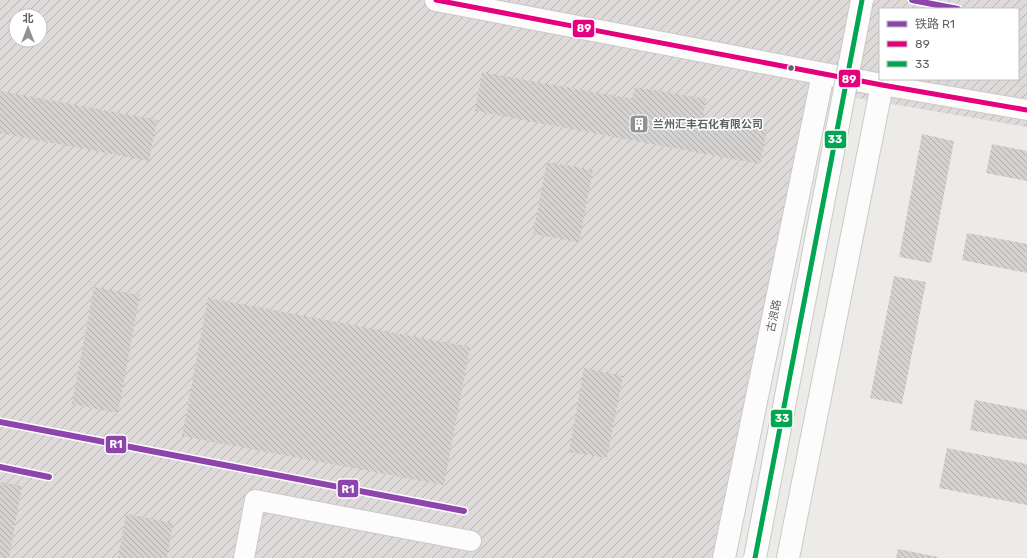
<svg xmlns="http://www.w3.org/2000/svg" width="1027" height="558" font-family="Rubik,'Noto Sans SC',sans-serif">
	<defs>
		<pattern id="industrial-furrows" width="10" height="10" patternUnits="userSpaceOnUse"><rect width="10" height="10" fill="#dddad9"/><path d="M-1 1l2-2M0 10L10 0M9 11l2-2" fill="none" stroke="#b6b4b4"/></pattern>
		<pattern id="building-back-hatch" width="6" height="6" patternUnits="userSpaceOnUse"><rect width="6" height="6" fill="#d4d2d1"/><path d="M-1 5l2 2M0 0l6 6M5-1l2 2" fill="none" stroke="#afaead"/></pattern>
	</defs>
	<rect width="100%" height="100%" fill="#edebe8"/>
	<path fill="url(#industrial-furrows)" fill-rule="evenodd" d="M0 0H1027V127L810 90 719 558H0ZM880 9H1018V79H880ZM16 16H40V40H16Z"/>
	<path fill="url(#building-back-hatch)" d="M482 72 632 99 635 87 706 99 703 118 767 130 760 164 475 111Z
		M0 91 157 120 149 161 0 133Z
		M922 134 954 141 931 263 899 257Z
		M992 144 1027 151V181L986 173Z
		M547 162 593 170 579 242 533 234Z
		M967 233 1027 244V273L962 260Z
		M894 276 926 282 902 404 870 398Z
		M94 287 140 295 118 413 72 404Z
		M208 298 470 347 444 485 182 436Z
		M584 368 623 376 607 458 569 452Z
		M975 400 1027 410V440L970 430Z
		M947 448 1027 464V505L939 488Z
		M0 482 22 486 9 558H0Z
		M126 514 173 523 167 558H118Z
		M898 549 938 557V558H896Z"/>
	<g fill="none" stroke-linecap="round" stroke-linejoin="round">
		<defs>
			<path id="street" d="M882 85 1027 110
				M244 558 255 500 471 541"/>
			<path id="secondary" d="M436 0 882 85 788 558
				M724 558 823 74"/>
		</defs>
		<use href="#street" stroke="#cac9c8" stroke-width="22"/>
		<use href="#secondary" stroke="#c9c9c8" stroke-width="24"/>
		<use href="#street" stroke="#fcfcfc" stroke-width="20"/>
		<use href="#secondary" stroke="#fcfcfc" stroke-width="22"/>
		<defs>
			<path id="secondary-bridge" d="M755 558 862 0"/>
		</defs>
		<use href="#secondary-bridge" stroke="#c9c9c8" stroke-width="24" stroke-linecap="butt"/>
		<use href="#secondary-bridge" stroke="#fcfcfc" stroke-width="22"/>
		<defs>
			<path id="bus-1" d="M436 0 882 85 1027 110"/>
			<path id="bus-2" d="M755 558 862 0"/>
		</defs>
		<use href="#bus-1" stroke="#fff" stroke-width="8"/>
		<use href="#bus-2" stroke="#fff" stroke-width="8"/>
		<use href="#bus-1" stroke="#e5007d" stroke-width="5"/>
		<use href="#bus-2" stroke="#00a651" stroke-width="5"/>
		<defs>
			<path id="rail-1" d="M912 0 958 9
				M0 422 464 511
				M0 467 49 477"/>
		</defs>
		<use href="#rail-1" stroke="#fff" stroke-width="9"/>
		<use href="#rail-1" stroke="#8e44ad" stroke-width="6"/>
	</g>
	<defs>
		<symbol id="building-square" viewBox="-11 -11 22 22"><rect x="-9" y="-9" width="18" height="18" rx="4" fill="#909393" stroke="#fff"/><path d="M-4-6H4V6H1V3H-1V6H-4ZM-2.5-4.3h1.7v1.8h-1.7ZM.8-4.3h1.7v1.8H.8ZM-2.5-1h1.7V.8h-1.7ZM.8-1h1.7V.8H.8Z" fill="#fff"/></symbol>
	</defs>
	<g fill-rule="evenodd">
		<use href="#building-square" x="628" y="113" width="22" height="22"/>
	</g>
	<circle fill="#5e6365" stroke="#fff" stroke-width="1.5" cx="791" cy="68" r="3.5"/>
	<g text-anchor="middle" dominant-baseline="central" stroke-width="3" stroke-linejoin="round" paint-order="stroke">
		<g font-size="11" font-weight="bold" fill="#5e6365" stroke="#fff" text-anchor="start">
			<text x="653" y="124">兰州汇丰石化有限公司</text>
		</g>
		<g font-size="11" fill="#5e6365" stroke="#fff">
			<text transform="translate(774 316) rotate(-78)">古浪路</text>
		</g>
	</g>
	<g stroke="#fff" stroke-width="1.5">
		<rect x="572" y="19" width="23" height="19" rx="4" fill="#e5007d"/>
		<rect x="838" y="69" width="23" height="19" rx="4" fill="#e5007d"/>
		<rect x="824" y="130" width="23" height="19" rx="4" fill="#00a651"/>
		<rect x="770" y="409" width="23" height="19" rx="4" fill="#00a651"/>
		<rect x="105" y="435" width="22" height="19" rx="4" fill="#8e44ad"/>
		<rect x="337" y="479" width="22" height="19" rx="4" fill="#8e44ad"/>
	</g>
	<g font-size="11" text-anchor="middle" font-weight="bold" fill="#fff">
		<text x="584" y="32">89</text>
		<text x="849" y="83">89</text>
		<text x="835" y="143">33</text>
		<text x="782" y="422">33</text>
		<text x="116" y="448">R1</text>
		<text x="348" y="493">R1</text>
	</g>
	<rect x="879" y="8" width="140" height="72" fill="#ffffff" stroke="#bfc1c1"/>
	<rect x="887" y="21" width="20" height="6" fill="#8e44ad" stroke="#bfc1c1"/>
	<text x="915" y="28" font-size="12" fill="#5e6365">铁路 R1</text>
	<rect x="887" y="41" width="20" height="6" fill="#e5007d" stroke="#bfc1c1"/>
	<text x="915" y="48" font-size="12" fill="#5e6365">89</text>
	<rect x="887" y="61" width="20" height="6" fill="#00a651" stroke="#bfc1c1"/>
	<text x="915" y="68" font-size="12" fill="#5e6365">33</text>
	<g transform="translate(28 28)"><circle r="19" fill="#ffffff" stroke="#bfc1c1"/>
	<path d="M0-3L7 15L0 10L-7 15Z" fill="#909393"/>
	<text y="-6" font-size="11" font-weight="bold" text-anchor="middle" fill="#5e6365">北</text>
	</g>
</svg>
